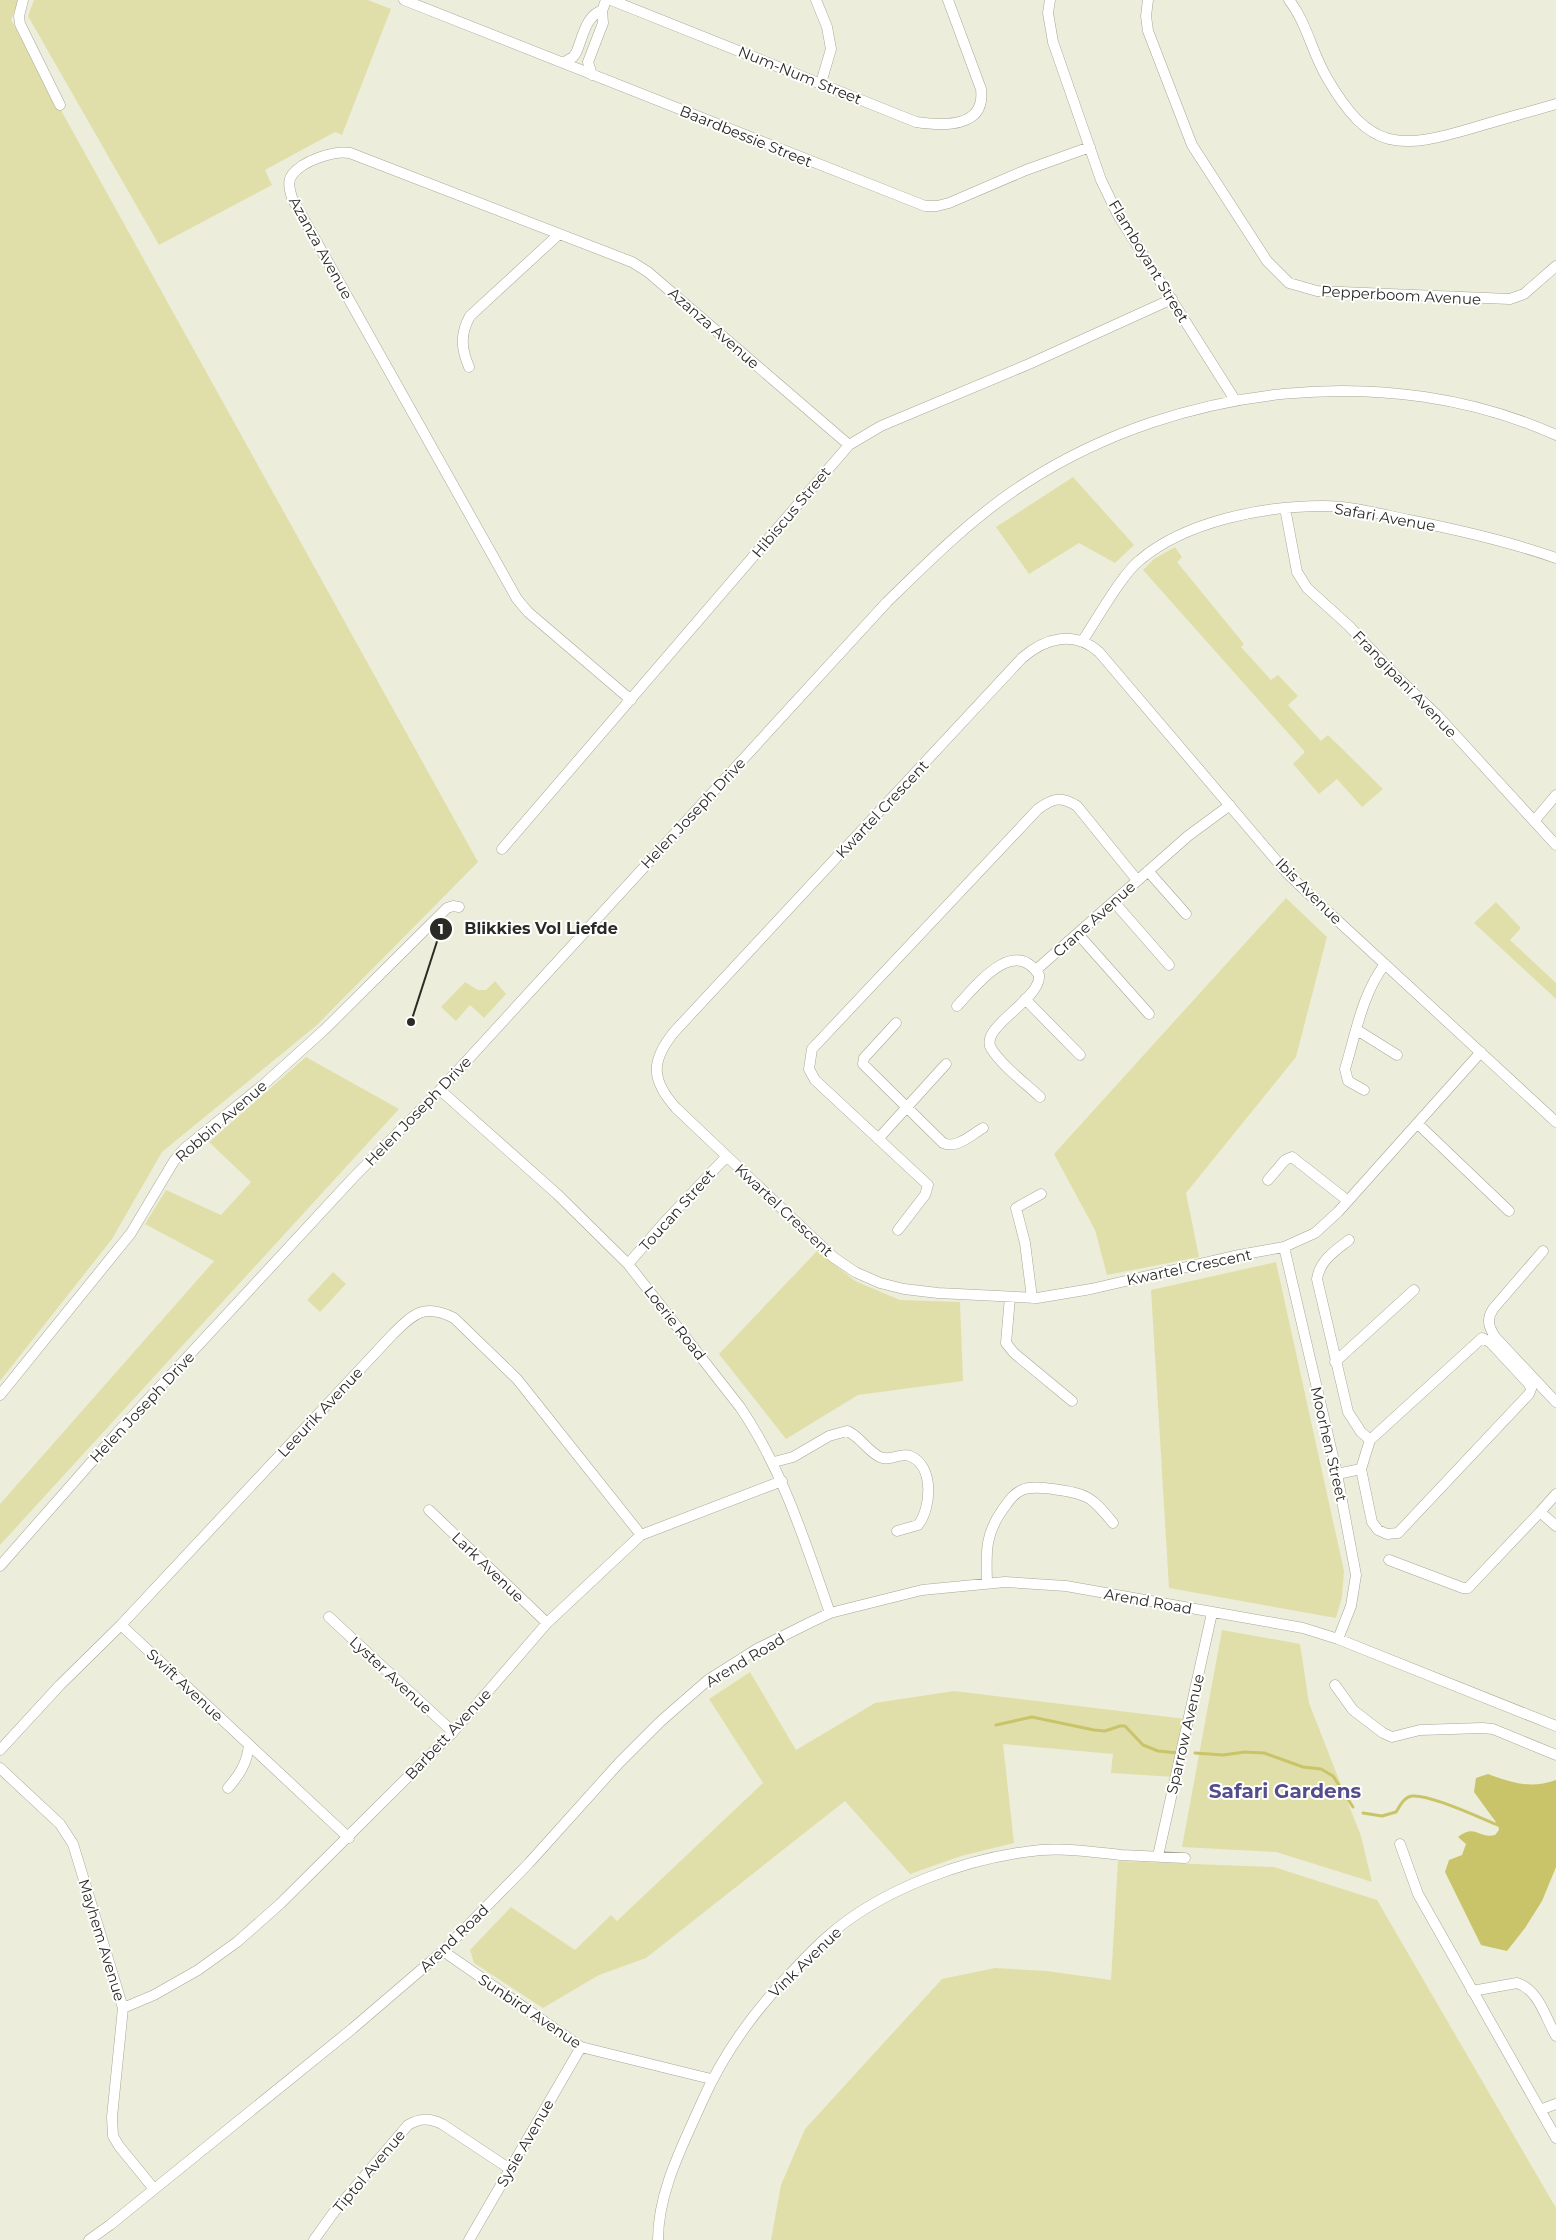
<svg xmlns="http://www.w3.org/2000/svg" width="1556" height="2240" font-family="Montserrat,sans-serif">
	<rect width="100%" height="100%" fill="#ededdc"/>
	<path fill="#e1dfa9" d="M0 0H19L11 20 478 862 317 1025 162 1152 112 1239 0 1381Z
		M34 0H368L391 9 342 135 335 132 265 170 272 185 159 245 28 16Z
		M1073 477 1134 545 1115 563 1079 543 1029 574 996 527Z
		M1175 547 1182 557 1177 562 1244 644 1241 647 1271 680 1278 675 1298 696 1288 705 1321 741 1328 735 1383 789 1362 807 1337 779 1319 794 1293 764 1305 752 1143 570 1154 559Z
		M1286 898 1327 937 1296 1057 1186 1193 1199 1257 1107 1275 1095 1230 1054 1154Z
		M1496 902 1521 928 1510 940 1556 983V999L1474 923Z
		M495 981 506 994 484 1018 470 1005 456 1021 441 1007 465 982 478 990H486Z
		M306 1057 399 1109 0 1545V1504L214 1261 145 1224 166 1190 221 1215 251 1182 209 1142Z
		M817 1251 855 1281 900 1300 960 1302 963 1381 858 1395 786 1439 719 1354Z
		M1276 1262 1344 1571 1342 1597 1336 1618 1169 1588 1151 1290Z
		M333 1272 346 1284 320 1312 307 1300Z
		M1222 1630 1300 1644 1309 1703 1361 1836 1372 1882 1276 1852 1182 1847Z
		M750 1672 796 1750 875 1703 954 1691 1186 1719 1174 1777 1111 1773 1113 1754 1003 1744 1014 1843 961 1856 910 1874 845 1801 646 1958 599 1975 543 2008 474 1963 470 1950 511 1907 575 1950 611 1915 617 1921 763 1783 709 1699Z
		M1118 1861 1274 1867 1377 1900 1556 2208V2240H771L781 2185 805 2129 942 1979 995 1968 1047 1971 1111 1980Z"/>
	<path fill="#c9c469" d="M1488 1774C1513 1783 1530 1789 1556 1780V1867L1542 1901 1525 1928 1507 1951 1481 1945 1445 1872 1449 1860 1462 1855 1466 1844 1458 1837C1476 1823 1478 1839 1495 1835L1499 1830 1498 1825 1474 1792 1476 1778Z"/>
	<g fill="none" stroke-linecap="round" stroke-linejoin="round">
		<path stroke="#c9c469" stroke-width="3" d="M996 1725 1032 1717 1094 1730 1105 1731 1120 1726H1125L1143 1745 1158 1751 1178 1753
			M1195 1753 1223 1755 1245 1752 1264 1753 1303 1767 1321 1769 1333 1776 1353 1807
			M1363 1813 1382 1816 1396 1812C1400 1806 1404 1797 1412 1796 1429 1794 1480 1818 1498 1825"/>
		<defs>
			<path id="minor" d="M23 0 19 16 20 24 60 105
				M404 0 925 206H937L949 203 1026 170 1090 147
				M611 0 916 122C944 126 986 128 981 89L948 0
				M816 0 827 27 831 49 821 83
				M1050 0 1048 13 1053 42 1101 180 1118 215 1235 400
				M1148 0 1146 16 1148 31 1192 145 1267 261 1289 283 1317 291 1510 299 1524 294 1556 266
				M1289 0C1307 23 1312 53 1327 78 1370 152 1399 150 1476 127 1502 119 1529 112 1556 104
				M563 63 573 57 576 53C582 40 586 14 602 11
				M592 75 588 62 603 23 602 11 606 0
				M469 367C461 348 460 334 470 316L558 235
				M1285 508 1297 572 1307 588 1349 626 1396 676 1436 714 1556 845
				M1083 640C1097 619 1122 574 1140 560 1186 521 1264 506 1323 506 1352 506 1380 514 1409 520 1459 530 1508 541 1556 558
				M631 700 528 612 517 599 292 198C290 190 287 182 292 175 302 161 334 150 350 153L632 262 648 272 849 445
				M1535 820 1556 795
				M502 849 849 445 881 426 1029 364 1172 299
				M1148 871 1186 914
				M1114 902 1169 965
				M1078 934 1149 1014
				M1036 970 1188 836 1230 805
				M1025 999 1080 1055
				M957 1006C976 986 1013 936 1039 975 1042 999 979 1027 991 1048 1001 1065 1025 1083 1040 1097
				M896 1023 864 1058 863 1064 943 1143C957 1149 971 1135 983 1128
				M1357 1030 1397 1055
				M1481 1052 1338 1212 1315 1233 1284 1247 1234 1256 1091 1289 1037 1298 938 1293 904 1289 880 1283 855 1272 833 1257 676 1108C651 1080 650 1061 675 1031L1022 658C1045 638 1074 630 1099 652L1287 873 1311 896 1556 1122
				M440 1090 557 1194 628 1264 740 1407C783 1470 805 1542 830 1613
				M1364 1090 1348 1081 1345 1069C1356 1033 1362 994 1385 964
				M1418 1124 1509 1211
				M878 1139 946 1064
				M1268 1180 1285 1160 1292 1157 1348 1201
				M898 1230 925 1195 928 1185 815 1080 809 1069 812 1049 1038 809C1053 798 1061 796 1077 806L1137 880
				M1349 1240C1335 1251 1320 1260 1317 1279L1348 1412 1361 1432 1370 1440
				M1284 1247 1337 1474 1356 1575 1351 1606 1338 1639
				M1543 1251 1493 1309C1486 1320 1489 1327 1495 1337L1556 1402
				M628 1264 662 1225 726 1157
				M1010 1297 1006 1343 1014 1353 1072 1401
				M1032 1298 1025 1243 1016 1208 1041 1194
				M1482 1338 1490 1342 1529 1384 1531 1389 1529 1394 1398 1533 1387 1534 1378 1530 1372 1522 1361 1469 1370 1440Z
				M1335 1362 1414 1290
				M0 1395 131 1233 174 1161 184 1149 263 1085 324 1030 447 908 453 906 459 907
				M774 1462 793 1457 829 1436 847 1431C860 1436 867 1451 880 1457 890 1462 900 1452 910 1456 935 1466 931 1509 918 1525L897 1531
				M1337 1474 1361 1469
				M429 1510 547 1623
				M1540 1512 1556 1494
				M1389 1560 1463 1588H1468L1540 1512 1556 1526
				M0 1566 117 1433 353 1178 440 1090 887 602C931 559 975 515 1027 482 1180 384 1389 360 1556 435
				M987 1582C986 1552 985 1534 1003 1509 1009 1501 1013 1494 1022 1490 1031 1486 1043 1488 1053 1489 1088 1494 1091 1496 1113 1523
				M329 1617 453 1732
				M121 1625 349 1838
				M1335 1685 1353 1710 1383 1733 1392 1737 1420 1730 1482 1728 1493 1729 1556 1755
				M0 1750 60 1685 121 1625 393 1334C414 1313 425 1303 454 1318L517 1379 641 1535
				M0 1768 60 1824 73 1844 123 2008 112 2117 113 2136 119 2146 154 2189
				M228 1788C240 1774 247 1763 249 1745
				M1400 1844 1418 1894 1556 2138
				M1158 1856 1212 1613
				M443 1951 581 2047 711 2079
				M1472 1991 1517 1983C1539 1990 1545 2017 1556 2036
				M123 2008 154 1995 198 1970 237 1942 280 1904 453 1732 547 1623 641 1535 782 1481
				M1540 2110 1556 2104
				M89 2240 110 2225 352 2029 443 1951 529 1863 619 1763 661 1721 708 1680 757 1649 809 1623 830 1613 922 1590 1005 1582 1066 1586 1303 1628 1338 1639 1556 1726
				M314 2240 334 2212 408 2125C420 2118 429 2118 442 2124L510 2169
				M469 2240 581 2047
				M658 2240C658 2192 682 2147 701 2104 722 2056 751 2015 787 1977 800 1964 813 1949 827 1937 882 1888 969 1857 1041 1850 1068 1848 1094 1852 1121 1855 1142 1856 1163 1857 1185 1858"/>
		</defs>
		<use href="#minor" stroke="#a8a797" stroke-width="11"/>
		<use href="#minor" stroke="#fff" stroke-width="10"/>
	</g>
	<g text-anchor="middle" dominant-baseline="central" stroke-width="4" stroke-linejoin="round" paint-order="stroke">
		<g font-size="15" fill="#2b2b25" stroke="#fff">
			<text transform="translate(800 75) rotate(22)">Num-Num Street</text>
			<text transform="translate(746 136) rotate(22)">Baardbessie Street</text>
			<text transform="translate(321 248) rotate(61)">Azanza Avenue</text>
			<text transform="translate(1149 261) rotate(59)">Flamboyant Street</text>
			<text transform="translate(1401 295) rotate(3)">Pepperboom Avenue</text>
			<text transform="translate(714 328) rotate(41)">Azanza Avenue</text>
			<text transform="translate(791 512) rotate(-50)">Hibiscus Street</text>
			<text transform="translate(1385 517) rotate(10)">Safari Avenue</text>
			<text transform="translate(1405 684) rotate(46)">Frangipani Avenue</text>
			<text transform="translate(882 809) rotate(-47)">Kwartel Crescent</text>
			<text transform="translate(693 813) rotate(-47)">Helen Joseph Drive</text>
			<text transform="translate(1309 891) rotate(45)">Ibis Avenue</text>
			<text transform="translate(1094 919) rotate(-42)">Crane Avenue</text>
			<text transform="translate(418 1111) rotate(-46)">Helen Joseph Drive</text>
			<text transform="translate(221 1121) rotate(-41)">Robbin Avenue</text>
			<text transform="translate(677 1210) rotate(-48)">Toucan Street</text>
			<text transform="translate(784 1210) rotate(43)">Kwartel Crescent</text>
			<text transform="translate(1189 1267) rotate(-12)">Kwartel Crescent</text>
			<text transform="translate(675 1323) rotate(52)">Loerie Road</text>
			<text transform="translate(142 1407) rotate(-47)">Helen Joseph Drive</text>
			<text transform="translate(320 1412) rotate(-47)">Leeurik Avenue</text>
			<text transform="translate(1329 1444) rotate(77)">Moorhen Street</text>
			<text transform="translate(488 1567) rotate(44)">Lark Avenue</text>
			<text transform="translate(1148 1601) rotate(10)">Arend Road</text>
			<text transform="translate(745 1660) rotate(-31)">Arend Road</text>
			<text transform="translate(391 1675) rotate(43)">Lyster Avenue</text>
			<text transform="translate(185 1685) rotate(43)">Swift Avenue</text>
			<text transform="translate(448 1734) rotate(-47)">Barbett Avenue</text>
			<text transform="translate(1185 1734) rotate(-77)">Sparrow Avenue</text>
			<text transform="translate(454 1938) rotate(-44)">Arend Road</text>
			<text transform="translate(102 1940) rotate(73)">Mayhem Avenue</text>
			<text transform="translate(805 1962) rotate(-44)">Vink Avenue</text>
			<text transform="translate(530 2011) rotate(34)">Sunbird Avenue</text>
			<text transform="translate(525 2143) rotate(-60)">Sysie Avenue</text>
			<text transform="translate(369 2171) rotate(-50)">Tiptol Avenue</text>
		</g>
		<g font-size="20" font-weight="bold" fill="#534d8c" stroke="#fff">
			<text x="1285" y="1791">Safari Gardens</text>
		</g>
	</g>
	<path fill="none" stroke="#2b2b25" stroke-width="2" d="M411 1022L441 929"/>
	<g fill="#2b2b25" stroke="#fff" stroke-width="2">
		<circle cx="411" cy="1022" r="5"/>
		<circle cx="441" cy="929" r="12"/>
	</g>
	<g font-size="15" text-anchor="middle" font-weight="bold" fill="#fff">
		<text x="441" y="934">1</text>
	</g>
	<g font-size="16" text-anchor="middle" font-weight="bold" fill="#2b2b25" stroke="#fff" stroke-width="4" stroke-linejoin="round" paint-order="stroke">
		<text x="541" y="934">Blikkies Vol Liefde</text>
	</g>
</svg>
